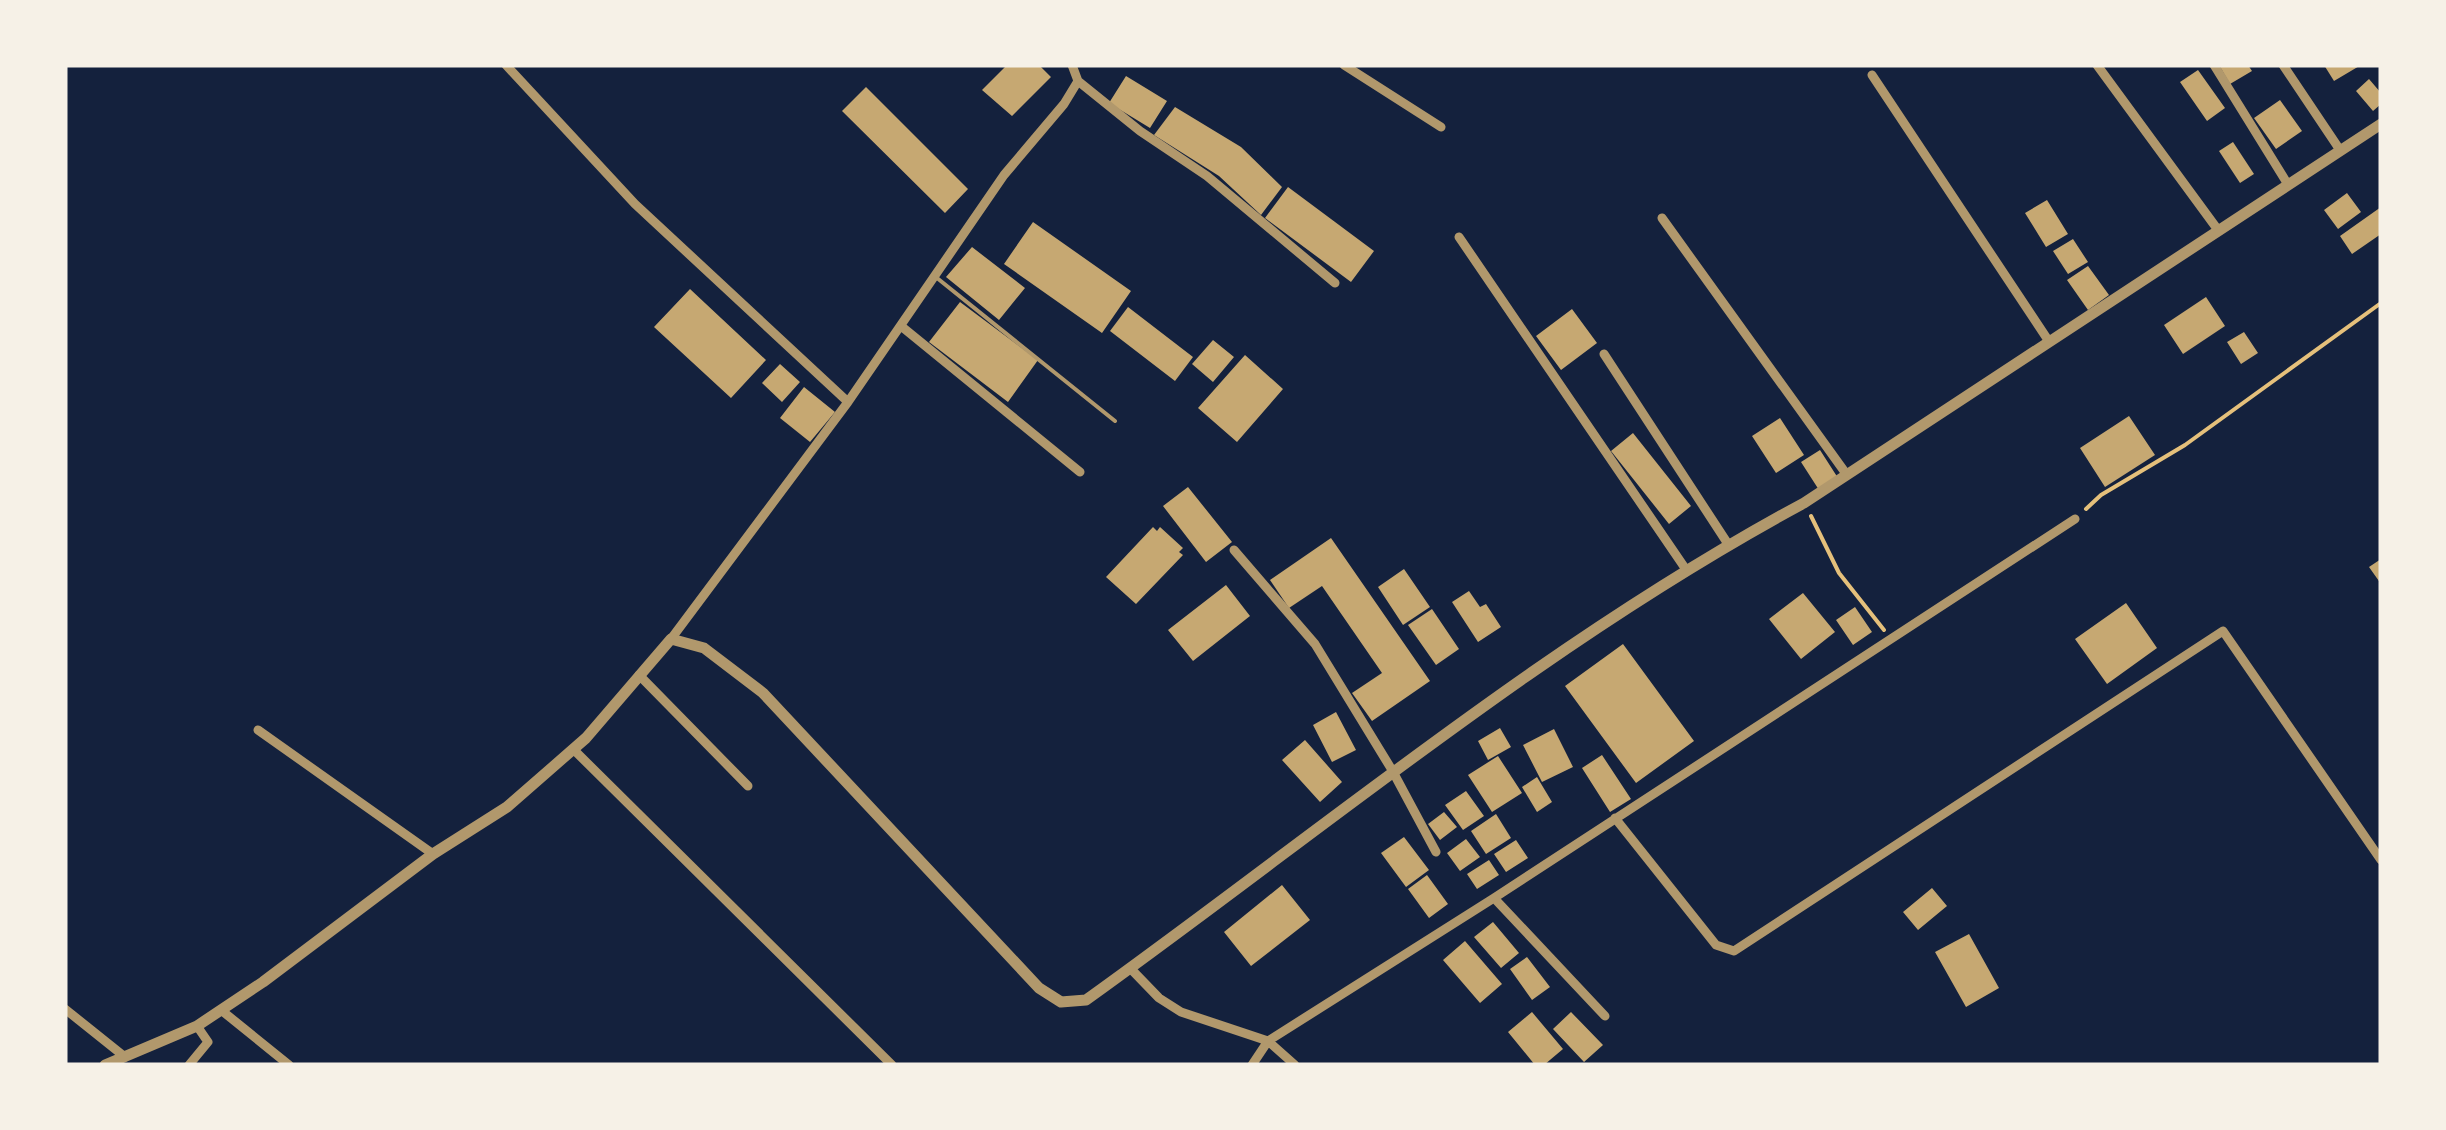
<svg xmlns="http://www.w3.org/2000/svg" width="2446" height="1130" font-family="'Noto Serif',serif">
	<rect width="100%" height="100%" fill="#14213d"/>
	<path fill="#c6a872" d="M1007 65H1039L1051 77 1012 116 982 90Z
		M2219 65H2248L2252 71 2230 84Z
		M2324 65H2361L2334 81Z
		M2198 70 2225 108 2207 121 2180 82Z
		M1126 76 1167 101 1150 128 1109 103Z
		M2369 79 2381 93V104L2373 111 2356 91Z
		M866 87 968 189 945 213 842 111Z
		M2280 100 2302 131 2276 149 2254 118Z
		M1175 107 1241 147 1282 187 1261 215 1219 176 1154 135Z
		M2233 142 2254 174 2240 183 2219 151Z
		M1288 187 1374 251 1351 282 1265 218Z
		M2347 193 2361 212 2338 229 2324 210Z
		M2047 200 2068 234 2046 247 2025 213Z
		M2381 207V234L2352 254 2340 236Z
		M1033 222 1131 291 1102 333 1004 264Z
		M2073 239 2088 262 2068 274 2053 251Z
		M972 247 1025 288 999 320 946 277Z
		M2088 266 2109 295 2088 310 2067 280Z
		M690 289 766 360 731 398 654 327Z
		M2206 297 2225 326 2183 354 2164 325Z
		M960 302 1038 360 1008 402 929 342Z
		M1128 307 1193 357 1175 381 1110 331Z
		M1572 309 1597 343 1561 370 1536 336Z
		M2244 332 2258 353 2241 364 2227 342Z
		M1213 340 1234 357 1213 382 1192 364Z
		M1245 355 1283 389 1237 442 1198 408Z
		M780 364 800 382 782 402 762 383Z
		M804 387 835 412 810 442 780 418Z
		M2129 416 2155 455 2105 487 2080 448Z
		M1780 418 1804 455 1776 473 1752 436Z
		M1633 433 1691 506 1669 524 1611 451Z
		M1820 450 1838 478 1819 490 1801 462Z
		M1188 487 1232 542 1206 562 1163 506Z
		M1153 527 1157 531 1160 527 1183 548 1179 552 1183 555 1136 604 1106 577Z
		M1331 538 1430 681 1372 721 1352 693 1382 673 1322 586 1289 608 1270 580Z
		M2381 559V584L2369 567Z
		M1404 569 1430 607 1403 625 1378 587Z
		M1226 585 1250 616 1193 661 1168 630Z
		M1469 591 1480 607 1486 604 1501 627 1478 642 1452 602Z
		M1803 593 1835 632 1801 659 1769 619Z
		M2126 603 2157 648 2107 684 2075 639Z
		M1855 607 1872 632 1853 645 1836 620Z
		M1432 609 1459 649 1436 665 1408 625Z
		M1623 644 1694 741 1636 783 1565 686Z
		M1336 712 1356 750 1332 762 1313 725Z
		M1500 728 1511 747 1488 760 1478 741Z
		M1554 729 1573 767 1542 782 1523 745Z
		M1305 740 1342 782 1320 802 1282 760Z
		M1602 755 1631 799 1610 812 1582 768Z
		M1498 756 1522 793 1492 812 1468 775Z
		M1537 777 1552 802 1537 812 1522 787Z
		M1466 791 1484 816 1463 830 1445 805Z
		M1444 812 1457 827 1440 840 1428 824Z
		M1496 814 1511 838 1486 854 1471 831Z
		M1404 837 1429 870 1406 887 1381 853Z
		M1466 839 1480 857 1460 871 1447 853Z
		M1516 840 1528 858 1506 872 1494 854Z
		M1489 860 1499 875 1477 889 1467 874Z
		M1427 875 1448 904 1429 918 1408 889Z
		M1282 885 1310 920 1251 966 1224 932Z
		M1932 888 1947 906 1918 930 1903 912Z
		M1493 922 1519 953 1501 968 1474 937Z
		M1969 934 1999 988 1966 1007 1935 952Z
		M1465 941 1502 984 1480 1003 1443 960Z
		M1527 957 1550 987 1532 1000 1510 969Z
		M1532 1012 1563 1049 1544 1065H1535L1508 1032Z
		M1571 1012 1603 1045 1584 1062 1553 1029Z"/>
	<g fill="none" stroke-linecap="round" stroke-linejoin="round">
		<path stroke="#e5c07b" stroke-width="4" d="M2086 509 2101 495 2185 445 2381 303
			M1811 516 1839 573 1884 630"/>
		<path stroke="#b1986c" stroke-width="4" d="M937 278 1115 421"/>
		<path stroke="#b1986c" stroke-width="9" d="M506 65 635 204 848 402
			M1344 65 1441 127
			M2097 65 2218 230
			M2214 65 2287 183
			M2283 65 2340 150
			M1872 75 2048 340
			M1078 81 1140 131 1207 176 1335 283
			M1662 218 1847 475
			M1459 237 1687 571
			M901 326 1080 472
			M1604 354 1728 544
			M1234 550 1315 644 1392 770 1436 852
			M671 639 848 402 1004 175 1064 104 1078 81 1072 65
			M639 675 748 786
			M258 730 433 854
			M573 749 892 1065
			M1615 818 1716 945 1734 951 2223 631 2381 860
			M1494 898 1605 1016
			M1130 968 1159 998 1181 1012 1268 1041 1295 1065
			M65 1009 125 1057
			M221 1010 289 1065
			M189 1065 208 1042 197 1026
			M1252 1065 1268 1041 1494 898 2075 519"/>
		<path stroke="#b1986c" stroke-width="11" d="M105 1065 197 1026 263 982 433 854 507 807 586 738 671 639 704 648 763 693 1039 988 1061 1002 1086 1000C1323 830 1546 642 1804 503L2381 124"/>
	</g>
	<rect width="2446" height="1130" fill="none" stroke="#f6f1e7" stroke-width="135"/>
</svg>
